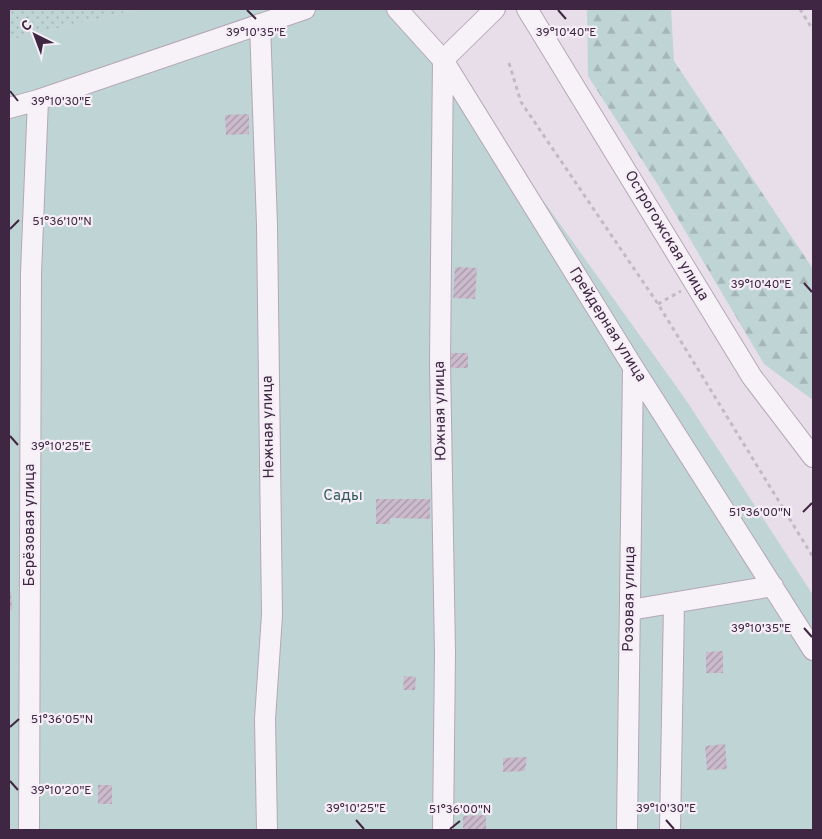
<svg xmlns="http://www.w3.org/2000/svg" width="822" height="839" font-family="Overpass,sans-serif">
	<defs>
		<pattern id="grass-dots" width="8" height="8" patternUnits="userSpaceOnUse" patternTransform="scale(1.25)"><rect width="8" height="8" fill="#bfd4d4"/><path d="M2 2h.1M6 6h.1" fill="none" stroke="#a5b6b7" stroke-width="1.8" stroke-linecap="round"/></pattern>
		<pattern id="forest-firs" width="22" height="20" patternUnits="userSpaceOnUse" patternTransform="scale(1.25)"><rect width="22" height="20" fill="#bfd4d4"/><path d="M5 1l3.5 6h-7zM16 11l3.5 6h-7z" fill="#a5b6b7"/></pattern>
		<pattern id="building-hatch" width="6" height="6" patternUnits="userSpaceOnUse" patternTransform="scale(1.25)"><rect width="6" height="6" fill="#cbbbcd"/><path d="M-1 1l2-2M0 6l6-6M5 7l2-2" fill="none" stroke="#a698a8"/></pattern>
	</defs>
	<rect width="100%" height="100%" fill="#e8dee9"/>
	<path fill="url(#grass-dots)" d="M9 9H139L9 40Z"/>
	<path fill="url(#forest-firs)" d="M587 9H671L674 61 813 269V400L764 364 658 185 588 76Z"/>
	<path fill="#bfd4d4" d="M139 9H406L686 400 813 595V830H9V40Z"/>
	<path fill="url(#building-hatch)" d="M249 114V134L226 135 225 115Z
		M455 267 477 268 475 299 453 298Z
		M451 353H468V368H451Z
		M376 499H430V519L390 518V524H376Z
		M9 592H11L12 610H9Z
		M723 651V673H706V652Z
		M404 676 416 677 415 690H403Z
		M725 744 727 769 707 770 705 746Z
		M527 757 525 771 503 772V758Z
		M98 785H112V804H98Z
		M486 815V830H463V816Z"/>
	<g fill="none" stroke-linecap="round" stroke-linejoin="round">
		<defs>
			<path id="minor" d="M397 9 443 60 440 362 445 653 443 830
				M495 9 443 60 633 367 813 650
				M527 9 752 377 813 457
				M260 24 267 225 272 615 265 719 267 830
				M9 108 38 100 305 9
				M630 610 773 586
				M29 830 31 273 38 100
				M627 830 633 367
				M670 830 674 603"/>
		</defs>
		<use href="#minor" stroke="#b5a7b7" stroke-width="22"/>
		<path stroke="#c3b9c4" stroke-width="3" stroke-dasharray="4 4" stroke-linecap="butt" d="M800 9 813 30
			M509 63 521 102 658 304 813 557
			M658 304 681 291"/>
		<use href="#minor" stroke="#f7f2f7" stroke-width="20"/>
	</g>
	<path fill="none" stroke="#3f2642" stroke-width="2" d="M247 10 256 19M558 10 566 19M10 91 18 101M10 229 19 220M804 283 812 292M10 436 18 445M803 512 812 503M804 628 812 637M10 727 19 719M10 781 18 790M356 820 364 829M666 820 674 829M450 829 460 821"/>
	<g text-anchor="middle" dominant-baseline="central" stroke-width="4.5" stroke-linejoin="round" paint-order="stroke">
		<g font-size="15" fill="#3f2642" stroke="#f5eef7">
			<text transform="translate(666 236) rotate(59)">Острогожская улица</text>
			<text transform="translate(607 325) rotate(58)">Грейдерная улица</text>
			<text transform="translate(441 411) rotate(-91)">Южная улица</text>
			<text transform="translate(269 427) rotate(-91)">Нежная улица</text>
			<text transform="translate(30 525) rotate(-90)">Берёзовая улица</text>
			<text transform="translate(630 599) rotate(-89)">Розовая улица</text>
		</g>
		<g font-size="15" fill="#325b5f" stroke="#f5eef7">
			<text x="343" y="496">Сады</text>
		</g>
	</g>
	<g font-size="12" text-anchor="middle" fill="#3f2642" stroke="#f5eef7" stroke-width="4.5" stroke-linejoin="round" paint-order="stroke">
		<text x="256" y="36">39°10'35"E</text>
		<text x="566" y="36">39°10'40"E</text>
		<text x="61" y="105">39°10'30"E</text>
		<text x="62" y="225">51°36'10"N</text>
		<text x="761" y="288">39°10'40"E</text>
		<text x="61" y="450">39°10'25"E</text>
		<text x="760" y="516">51°36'00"N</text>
		<text x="761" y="632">39°10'35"E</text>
		<text x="62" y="723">51°36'05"N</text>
		<text x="61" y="794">39°10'20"E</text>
		<text x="356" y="812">39°10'25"E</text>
		<text x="666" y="812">39°10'30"E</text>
		<text x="460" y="813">51°36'00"N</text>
	</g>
	<rect width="822" height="839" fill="none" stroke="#3f2642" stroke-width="20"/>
	<g transform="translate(35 35) rotate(318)" stroke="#f5eef7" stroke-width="4" paint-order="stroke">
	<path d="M0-4L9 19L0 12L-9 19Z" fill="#3f2642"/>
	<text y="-8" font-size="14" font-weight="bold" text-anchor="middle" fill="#3f2642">С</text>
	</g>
</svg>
